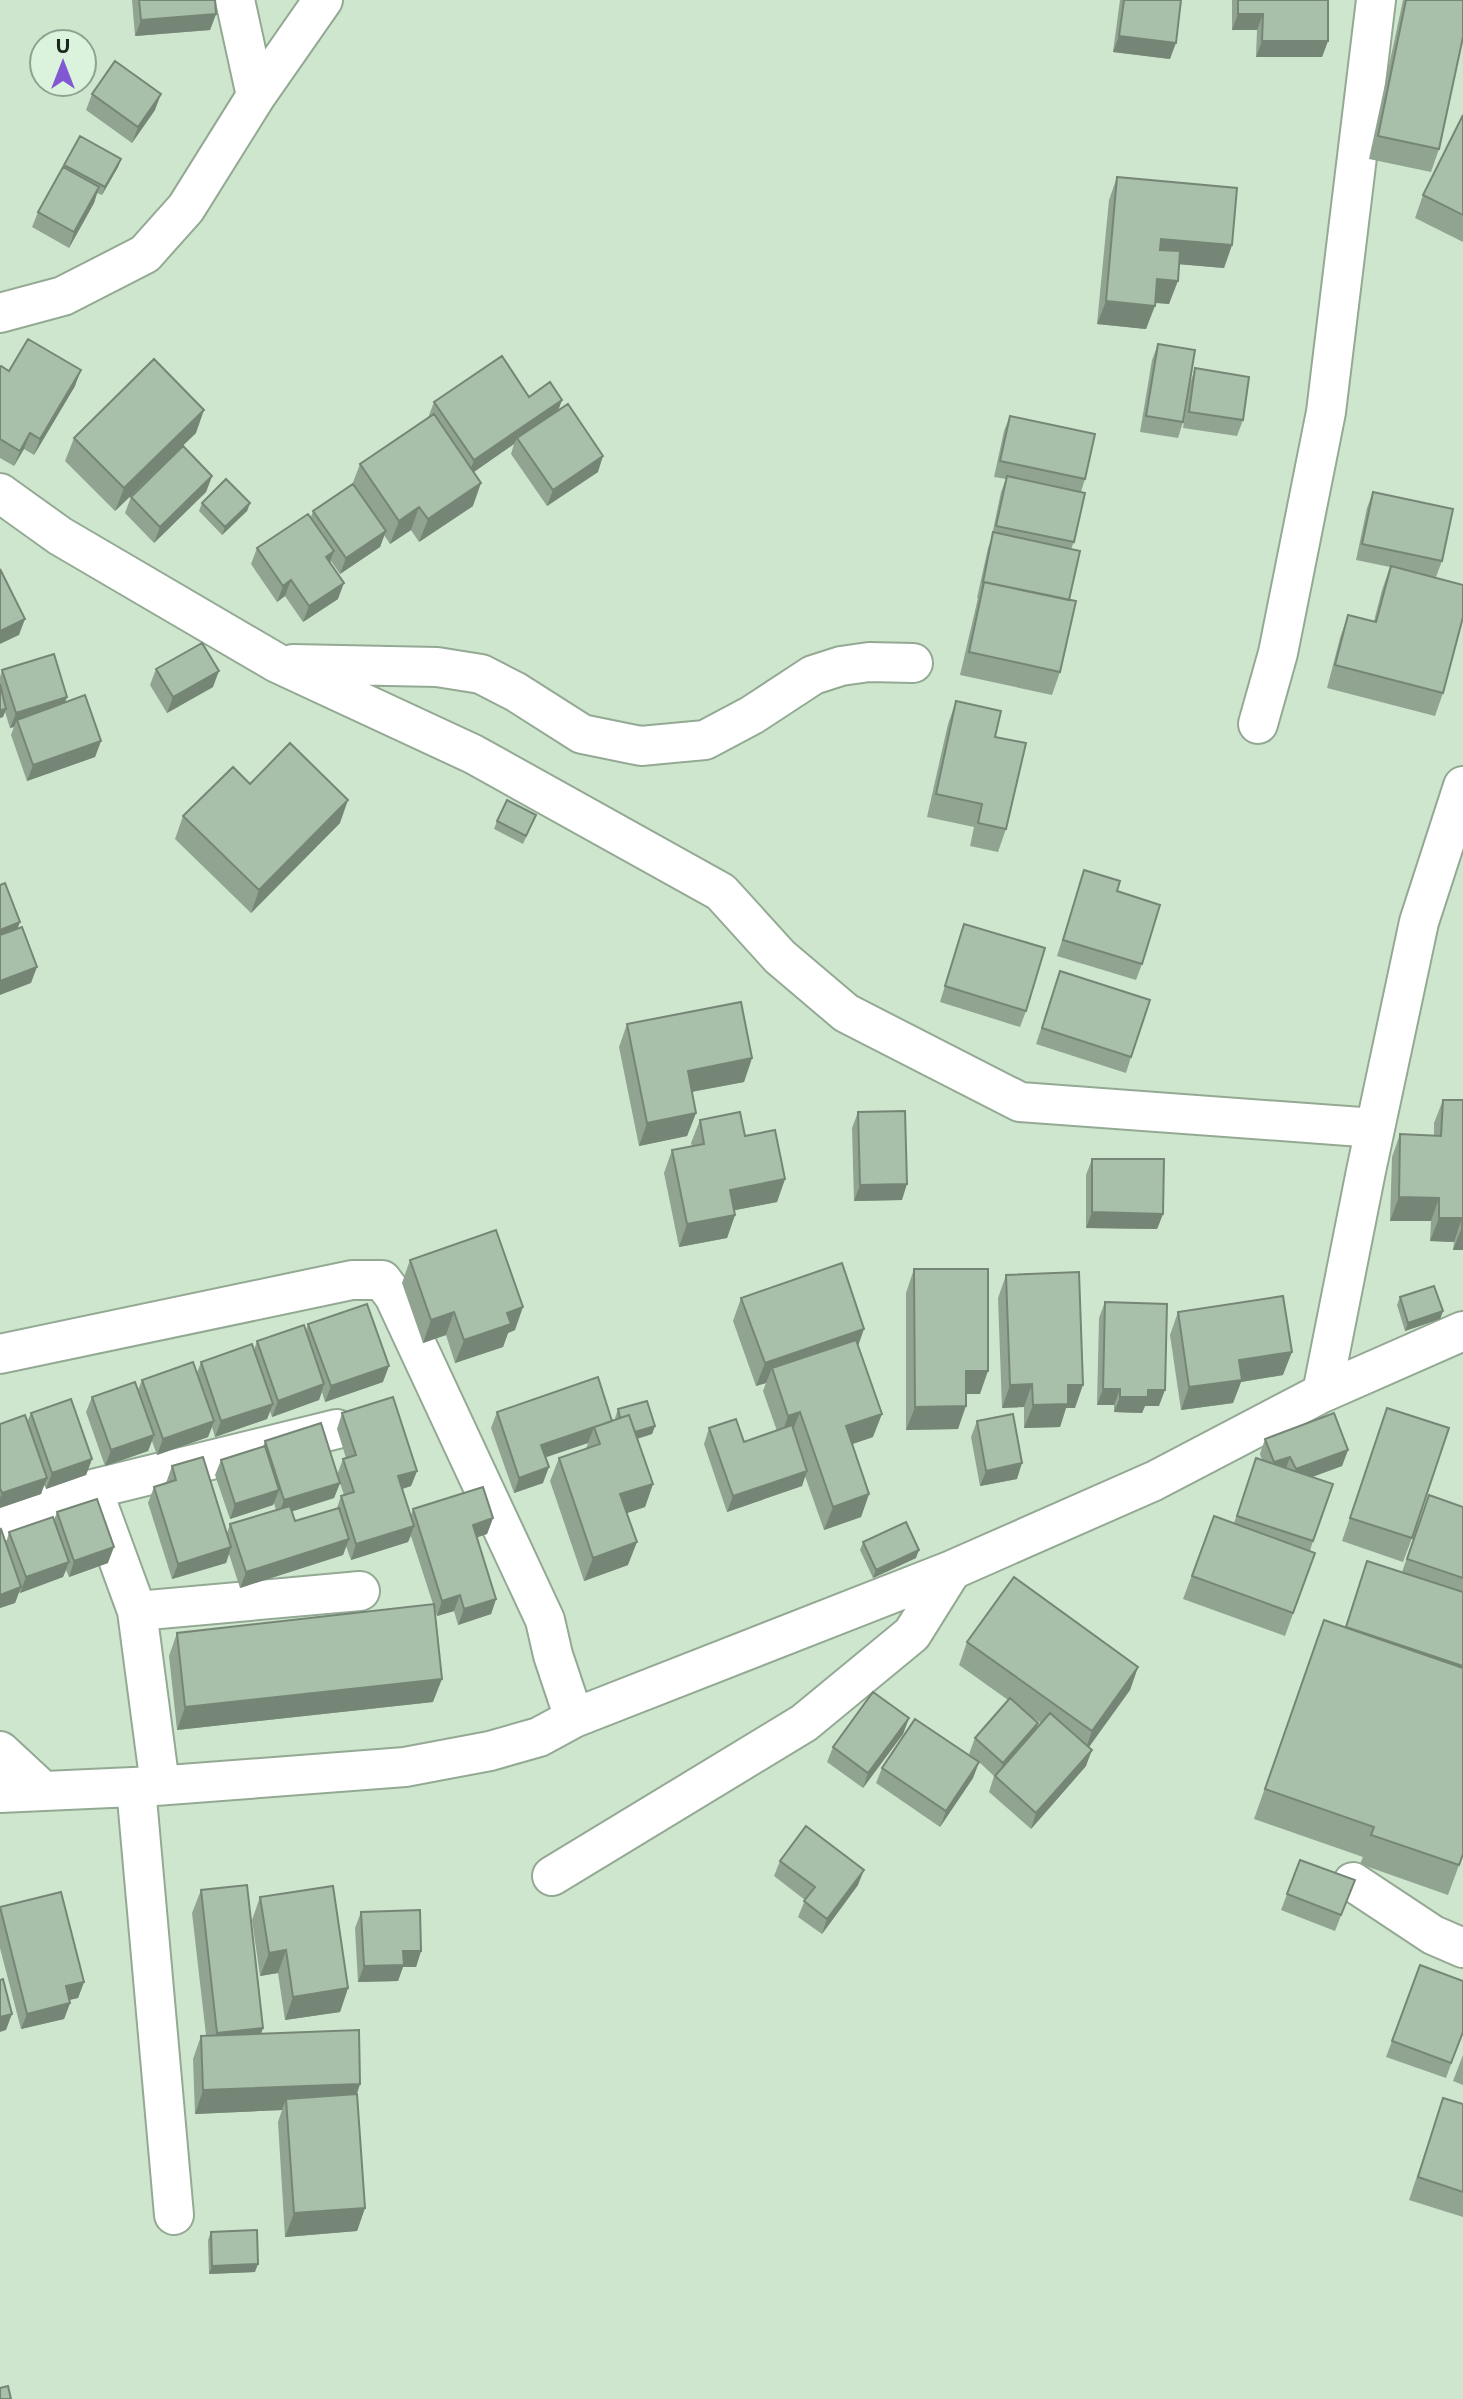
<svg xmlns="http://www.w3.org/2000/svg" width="1463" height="2399" font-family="Montserrat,sans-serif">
	<rect width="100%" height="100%" fill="#cee6ce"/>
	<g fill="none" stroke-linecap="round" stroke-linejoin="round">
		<defs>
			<path id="minor" d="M235 0 256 96
				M0 313 63 296 145 254 186 208 256 96 323 0
				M0 493 60 536 277 663 473 754 721 892 780 957 846 1013 1020 1102 1375 1128
				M293 664 437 667 481 674 516 692 582 734 641 746 705 740 752 715 813 675 841 666 869 662 913 663
				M1258 724 1278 653 1326 412 1376 0
				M0 1354 352 1280H382L394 1296 545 1620 553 1655 574 1718
				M1322 1393 1366 1171 1419 922 1463 786
				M96 1499 137 1611 160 1785
				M0 1522 93 1489 337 1429
				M137 1611 360 1591
				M0 1751 42 1790
				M136 1787 174 2215
				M0 1793 155 1786 405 1767 490 1751 539 1737 574 1718 952 1570 1154 1481 1322 1393 1463 1331
				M552 1876 804 1723 912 1634 952 1570
				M1353 1882 1433 1935 1463 1948"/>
		</defs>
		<use href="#minor" stroke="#93a993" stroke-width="42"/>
		<use href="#minor" stroke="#fff" stroke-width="38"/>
	</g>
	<path fill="#90a491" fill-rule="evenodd" d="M132 0H215L216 14 210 30 135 36Z
		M1120 0H1181L1170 59 1113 52Z
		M1232 0H1328V41L1322 57H1256L1257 30H1232Z
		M1403 0H1463L1439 149 1431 172 1369 159Z
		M92 94 155 110 132 143 86 110Z
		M1463 115V242L1415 218 1423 195Z
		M121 159 118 167 102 195 97 193 94 203 69 248 32 227 38 212 64 165Z
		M1117 177 1232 245 1224 268 1179 264 1169 304 1155 303 1146 329 1097 324 1109 200Z
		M1158 344 1183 422 1178 438 1140 432 1152 360Z
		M0 367 9 371 75 386 34 455 24 449 14 466 0 458Z
		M1195 368 1243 420 1237 436 1183 428 1190 384Z
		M529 397 562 400 558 410 598 472 547 506 511 454 514 444 474 472 473 506 419 542 411 530 390 544 384 535 380 547 340 574 331 561 330 563 338 599 303 622 285 596 277 602 251 564 257 548 311 517 313 511 352 485 360 464 428 418 434 402Z
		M1010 416 1085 479 1081 492 1074 542 1071 549 1069 600 1060 672 1052 695 960 675 978 598H977L988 548 991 540 1001 492 1006 479 994 477 1004 431Z
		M196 433 115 511 65 461 74 438Z
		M212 476 206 492 154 543 125 513 131 497Z
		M1373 492 1442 561 1436 577 1407 571 1443 693 1435 716 1327 688 1340 638 1348 615 1374 621 1382 590 1390 567 1356 560 1367 508Z
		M202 503H250L247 511 222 535 199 511Z
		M156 669 213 687 167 713 150 685Z
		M2 670 65 703 101 741 95 757 27 781 11 735 14 727 10 728 5 712 3 717 0 718V677Z
		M956 701 995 737 1006 829 998 852 970 846 974 827 927 817 948 724Z
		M250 784 340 823 251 913 175 839 183 816Z
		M536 815 523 844 494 829 497 821Z
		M1084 870 1117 891 1142 964 1136 980 1057 956Z
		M964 924 1026 1011 1020 1027 940 1002Z
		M1060 971 1131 1057 1126 1073 1036 1044Z
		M627 1024 752 1058 744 1082 692 1092 696 1113 687 1136 639 1146 619 1047Z
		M1443 1100H1463V1250H1453L1454 1242 1430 1241 1431 1221H1390L1392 1157 1400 1134 1434 1135V1123Z
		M858 1112 902 1200 854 1201 852 1128Z
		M700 1120 745 1136 785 1179 777 1202 734 1210 735 1215 727 1238 679 1247 664 1173 672 1150 692 1146 691 1143Z
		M1092 1159 1163 1214 1157 1229 1086 1228V1175Z
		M410 1260 515 1330 508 1333 503 1347 455 1363 446 1335 423 1343 402 1283Z
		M914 1269 980 1394H966L958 1429 906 1430V1293Z
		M1006 1275 1075 1408H1066L1060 1427 1024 1428V1407L1002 1408 998 1298Z
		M1400 1297 1443 1311 1440 1319 1405 1331 1397 1305Z
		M741 1298 858 1345 873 1437 852 1444 869 1494 861 1517 824 1530 805 1476 802 1486 727 1512 704 1444 709 1428 744 1442 777 1431 763 1391 766 1383 756 1386 733 1321Z
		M1105 1302 1159 1406H1145L1142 1413 1114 1412V1405H1097L1099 1318Z
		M1178 1312 1283 1375 1241 1382 1233 1403 1181 1410 1170 1335Z
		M308 1324 383 1382 325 1402 322 1392 319 1400 272 1417 270 1411 267 1419 215 1437 212 1427 208 1437 157 1455 152 1441 148 1451 105 1466 86 1412 92 1397 138 1390 142 1380 197 1373 201 1362 254 1350 257 1341 306 1331Z
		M1387 1408 1412 1538 1403 1562 1342 1541Z
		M618 1409 655 1426 652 1434 637 1439 653 1484 645 1507 627 1513 628 1565 584 1581 550 1481 559 1458 586 1449 588 1443 545 1457 543 1483 514 1493 491 1428 497 1412 612 1421 616 1419 615 1418Z
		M31 1413 92 1459 86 1475 46 1489 44 1484 41 1494 0 1508V1424L27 1422Z
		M342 1413 417 1471 411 1486 402 1489 411 1515 413 1509 493 1518 487 1534 477 1537 496 1599 491 1614 458 1625 454 1611 437 1616 434 1608 433 1702 177 1730 169 1656 177 1633 433 1604 411 1536 408 1542 351 1560 346 1546 343 1555 240 1588 229 1554 226 1563 172 1579 148 1503 154 1487 166 1483 172 1466 227 1533 230 1524 276 1510 274 1503 273 1505 230 1519 215 1475 221 1460 263 1447 265 1441 337 1475 343 1459 346 1458 337 1429ZM340 1483 344 1495 341 1496 337 1508 295 1521 292 1511 334 1498Z
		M977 1421 1017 1479 980 1486 971 1437Z
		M1265 1439 1348 1450 1342 1466 1312 1477 1313 1541 1310 1551 1315 1553 1285 1636 1183 1599 1214 1516 1234 1523 1256 1458 1262 1460 1260 1454Z
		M1429 1495 1463 1507V1857H1462L1448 1895 1360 1864 1363 1857 1254 1819 1324 1620 1345 1627 1367 1561 1402 1572Z
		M57 1512 108 1563 69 1577 66 1570 63 1577 20 1593 19 1592 15 1603 0 1608V1530L6 1543 9 1532 54 1520Z
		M863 1542 916 1558 873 1578 860 1550Z
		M967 1642 1138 1667 1130 1690 1088 1748 1086 1766 1031 1829 989 1792 994 1776 979 1762 973 1778 940 1827 876 1783 882 1768 978 1762 969 1754 975 1738 1008 1700 959 1665ZM1030 1716 1041 1723 1036 1729 1038 1723Z
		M909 1718 903 1734 863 1788 827 1762 833 1747Z
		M1300 1860 1355 1880 1335 1931 1281 1910Z
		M780 1861 858 1885 822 1934 798 1917 805 1900 774 1876Z
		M201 1890 263 2028 261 2033 360 2084 357 2094 365 2208 357 2231 285 2237 278 2122 282 2110 195 2114 193 2059 201 2036 206 2035 192 1913Z
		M260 1897 348 1988 340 2012 285 2020 278 1973 260 1976 252 1920Z
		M0 1907 84 1982 78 1998 69 2000 70 2003 64 2019 21 2029 0 1948Z
		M361 1912 421 1951 416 1967H403L398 1981 358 1982 355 1928Z
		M1463 2032 1446 2078 1386 2057 1392 2041Z
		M1463 2055V2085L1453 2081Z
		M1443 2098 1463 2104V2217L1409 2200Z
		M211 2232 255 2272 209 2274 208 2240Z"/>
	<path fill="#768676" d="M216 14 210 30 135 36 141 20Z
		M1238 14H1263L1257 30H1232Z
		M1119 36 1176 43 1170 59 1113 52Z
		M1262 41H1328L1322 57H1256Z
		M161 94 155 110 132 143 138 127Z
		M121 159 118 167 102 195 105 187Z
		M99 187 94 203 69 248 74 232Z
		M1161 239 1232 245 1224 268 1153 262Z
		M1157 279 1178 281 1169 304 1149 302Z
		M1106 301 1155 306 1146 329 1097 324Z
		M81 370 75 386 34 455 40 439Z
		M562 400 556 416 517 438 514 444 468 476 474 460Z
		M204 410 196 433 115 511 124 488Z
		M30 433 24 449 14 466 20 451Z
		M603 456 598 472 547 506 553 490Z
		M212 476 206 492 154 543 160 527Z
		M481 483 473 506 419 542 428 519Z
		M250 503 247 511 222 535 225 527Z
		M419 507 411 530 390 544 399 521Z
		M386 531 380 547 340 574 346 558Z
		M334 551 328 567 326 557Z
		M291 580 285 596 277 602 283 586Z
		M344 583 338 599 303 622 309 606Z
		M25 619 19 635 0 644V631Z
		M219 671 213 687 167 713 173 697Z
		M67 697 61 713 17 720 14 727 10 728 16 713Z
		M6 709 3 717 0 718V710Z
		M101 741 95 757 27 781 33 765Z
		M348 800 340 823 251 913 259 890Z
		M20 922 14 938 0 943V930Z
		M37 967 31 983 0 995V981Z
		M752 1058 744 1082 679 1094 688 1071Z
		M696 1113 687 1136 639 1146 647 1123Z
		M785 1179 777 1202 721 1213 730 1190Z
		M907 1184 902 1200 854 1201 860 1185Z
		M1399 1197 1439 1198 1431 1221H1390Z
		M1092 1212 1163 1214 1157 1229 1086 1228Z
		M735 1215 727 1238 679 1247 687 1224Z
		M1439 1218H1462L1454 1242 1430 1241Z
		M1462 1227H1463V1250H1453Z
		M523 1307 515 1330 508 1333 503 1347 455 1363 464 1340 507 1313Z
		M1443 1311 1440 1319 1405 1331 1408 1323Z
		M454 1312 446 1335 423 1343 431 1320Z
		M864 1329 856 1352 772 1368 766 1383 756 1386 765 1363Z
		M1292 1352 1283 1375 1241 1382 1233 1403 1181 1410 1189 1387 1239 1360Z
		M389 1366 383 1382 325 1402 331 1386Z
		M966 1371H988L980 1394H958Z
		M324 1384 319 1400 272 1417 278 1401Z
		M1032 1384 1024 1407 1002 1408 1010 1385Z
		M1068 1385H1083L1075 1408H1066L1060 1427 1024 1428 1033 1405Z
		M1103 1389H1120L1114 1405H1097Z
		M1148 1390H1165L1159 1406H1145L1142 1413 1114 1412 1120 1397Z
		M273 1404 267 1419 215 1437 221 1421Z
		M966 1406 958 1429 906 1430 915 1407Z
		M800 1412 791 1435 780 1439 788 1416Z
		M882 1414 873 1437 838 1449 846 1426Z
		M214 1421 208 1437 157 1455 163 1439Z
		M655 1426 652 1434 623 1443 626 1435Z
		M594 1427 588 1443 535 1461 541 1445Z
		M154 1435 148 1451 105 1466 111 1450Z
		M1348 1450 1342 1466 1290 1485 1296 1469Z
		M1290 1457 1285 1472 1268 1478 1274 1462Z
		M92 1459 86 1475 46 1489 52 1473Z
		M1022 1463 1017 1479 980 1486 986 1471Z
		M549 1467 543 1483 514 1493 519 1478Z
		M417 1471 411 1486 393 1492 398 1476Z
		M807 1471 802 1486 727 1512 733 1496Z
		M47 1478 41 1494 0 1508V1498L2 1493Z
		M340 1483 334 1498 278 1516 284 1500Z
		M653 1484 645 1507 612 1518 620 1494Z
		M279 1490 273 1505 230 1519 235 1504Z
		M869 1494 861 1517 824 1530 833 1507Z
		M493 1518 487 1534 467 1541 473 1525Z
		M414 1526 408 1542 351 1560 356 1544Z
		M349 1539 343 1555 240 1588 246 1572Z
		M637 1542 628 1565 584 1581 593 1558Z
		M114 1547 108 1563 69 1577 74 1561Z
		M231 1547 226 1563 172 1579 178 1564Z
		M919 1550 916 1558 873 1578 876 1570Z
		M69 1562 63 1577 20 1593 26 1577Z
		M21 1587 15 1603 0 1608V1595Z
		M460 1595 454 1611 437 1616 442 1601Z
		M496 1599 491 1614 458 1625 464 1609Z
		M1138 1667 1130 1690 1084 1754 1092 1731Z
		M442 1679 433 1702 177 1730 185 1707Z
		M909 1718 903 1734 863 1788 868 1773Z
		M1038 1723 1033 1739 997 1779 1003 1763Z
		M1092 1750 1086 1766 1031 1829 1036 1813Z
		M979 1762 973 1778 940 1827 946 1811Z
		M864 1870 858 1885 822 1934 827 1919Z
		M286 1950 278 1973 260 1976 269 1953Z
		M403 1951H421L416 1967H403L398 1981 358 1982 364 1966Z
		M84 1982 78 1998 60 2002 66 1986Z
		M348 1988 340 2012 285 2020 293 1997Z
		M70 2003 64 2019 21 2029 27 2014Z
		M12 2014 6 2030 0 2032V2017Z
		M263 2028 255 2051 208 2056 217 2033Z
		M360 2084 352 2107 286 2099 282 2110 195 2114 203 2090Z
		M365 2208 357 2231 285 2237 294 2213Z
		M258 2264 255 2272 209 2274 212 2266Z"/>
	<path fill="#a8bfa9" stroke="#768676" stroke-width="2" d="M139 0H215L216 14 141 20Z
		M1124 0H1181L1176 43 1119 36Z
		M1238 0H1328V41H1262L1263 14H1238Z
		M1406 0H1463V37L1439 149 1378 136Z
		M115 61 161 94 138 127 92 94Z
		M1463 115V215L1423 195Z
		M80 136 121 159 105 187 64 165Z
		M63 167 99 187 74 232 38 212Z
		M1117 177 1237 188 1232 245 1161 239 1160 250 1180 251 1178 281 1157 279 1155 306 1106 301Z
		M28 339 81 370 40 439 30 433 20 451 0 439V367L1 366 9 371Z
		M1158 344 1195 350 1183 422 1146 416Z
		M502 356 529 397 550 382 562 400 474 460 434 402Z
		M154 359 204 410 124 488 74 438Z
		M1195 368 1249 377 1243 420 1189 412Z
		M568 404 603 456 553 490 517 438Z
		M434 414 481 483 428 519 419 507 399 521 360 464Z
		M1010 416 1095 434 1085 479 1000 461Z
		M183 446 212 476 160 527 131 497Z
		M1007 476 1085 493 1074 542 996 526Z
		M226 479 250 503 225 527 202 503Z
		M353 484 386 531 346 558 313 511Z
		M1373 492 1453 509 1442 561 1362 544Z
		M308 514 334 551 326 557 344 583 309 606 291 580 283 586 257 548Z
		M993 532 1080 551 1069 600 983 582Z
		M1391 566 1463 585V617L1443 693 1335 665 1348 615 1376 622Z
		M0 569 25 619 0 631Z
		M984 582 1076 601 1060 672 969 652Z
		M202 643 219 671 173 697 156 669Z
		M54 654 67 697 16 713 2 670Z
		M0 684 6 709 0 710Z
		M85 695 101 741 33 765 17 720Z
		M956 701 1001 711 995 737 1026 743 1006 829 978 823 982 804 936 794Z
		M290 743 348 800 259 890 183 816 233 767 250 784Z
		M507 800 536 815 526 836 497 821Z
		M1084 870 1120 881 1117 891 1160 905 1142 964 1063 940Z
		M5 883 20 922 0 930V885Z
		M964 924 1045 948 1026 1011 945 986Z
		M22 927 37 967 0 981V935Z
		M1060 971 1150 1000 1131 1057 1042 1028Z
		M741 1002 752 1058 688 1071 696 1113 647 1123 627 1024Z
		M1443 1100H1463V1227H1462V1218H1439V1198L1399 1197 1400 1134 1441 1136Z
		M905 1111 907 1184 860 1185 858 1112Z
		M740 1112 745 1136 775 1130 785 1179 730 1190 735 1215 687 1224 672 1150 704 1144 700 1120Z
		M1092 1159H1164L1163 1214 1092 1212Z
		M496 1230 523 1307 507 1313 511 1324 464 1340 454 1312 431 1320 410 1260Z
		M842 1263 864 1329 765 1363 741 1298Z
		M914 1269H988V1371H966V1406L915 1407Z
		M1079 1272 1083 1385H1068V1404L1033 1405 1032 1384 1010 1385 1006 1275Z
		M1434 1286 1443 1311 1408 1323 1400 1297Z
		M1283 1296 1292 1352 1239 1360 1242 1380 1189 1387 1178 1312Z
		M1105 1302 1167 1304 1165 1390H1148V1397H1120V1389H1103Z
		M367 1304 389 1366 331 1386 308 1324Z
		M304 1325 324 1384 278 1401 257 1341Z
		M856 1340 882 1414 846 1426 869 1494 833 1507 800 1412 788 1416 772 1368Z
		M252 1344 273 1404 221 1421 201 1362Z
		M193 1362 214 1421 163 1439 142 1380Z
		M598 1377 612 1421 541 1445 549 1467 519 1478 497 1412Z
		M135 1382 154 1435 111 1450 92 1397Z
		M393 1397 417 1471 398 1476 414 1526 356 1544 341 1496 354 1492 343 1459 356 1455 342 1413Z
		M71 1399 92 1459 52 1473 31 1413Z
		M647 1401 655 1426 635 1432 629 1415 620 1418 618 1409Z
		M1387 1408 1449 1428 1412 1538 1350 1518Z
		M1334 1413 1348 1450 1296 1469 1290 1457 1274 1462 1265 1439Z
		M1013 1414 1022 1463 986 1471 977 1421Z
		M25 1415 47 1478 2 1493 0 1488V1424Z
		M629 1415 653 1484 620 1494 637 1542 593 1558 559 1458 600 1444 594 1427Z
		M736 1419 744 1442 792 1425 807 1471 733 1496 709 1428Z
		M321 1423 340 1483 284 1500 265 1441Z
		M265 1446 279 1490 235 1504 221 1460Z
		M203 1457 231 1547 178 1564 154 1487 176 1480 172 1466Z
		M1256 1458 1333 1484 1313 1541 1237 1516Z
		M483 1487 493 1518 473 1525 496 1599 464 1609 460 1595 442 1601 413 1509Z
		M1429 1495 1463 1507V1578L1407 1559Z
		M97 1499 114 1547 74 1561 57 1512Z
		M290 1506 295 1521 339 1508 349 1539 246 1572 230 1524Z
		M1214 1516 1315 1553 1293 1613 1192 1576Z
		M53 1517 69 1562 26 1577 9 1532Z
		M906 1522 919 1550 876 1570 863 1542Z
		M1 1529 21 1587 0 1595V1530Z
		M1367 1561 1463 1592V1666L1346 1627Z
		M1014 1577 1138 1667 1092 1731 967 1642Z
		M434 1604 442 1679 185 1707 177 1633Z
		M1324 1620 1463 1668V1854L1459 1865 1371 1835 1374 1827 1265 1789Z
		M873 1692 909 1718 868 1773 833 1747Z
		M1010 1698 1038 1723 1003 1763 975 1738Z
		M1050 1713 1092 1750 1036 1813 995 1776Z
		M915 1719 979 1762 946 1811 882 1768Z
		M806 1826 864 1870 827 1919 804 1901 815 1887 780 1861Z
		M1300 1860 1355 1880 1341 1915 1287 1894Z
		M247 1885 263 2028 217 2033 201 1890Z
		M333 1886 348 1988 293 1997 286 1950 269 1953 260 1897Z
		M61 1892 84 1982 66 1986 70 2003 27 2014 0 1907Z
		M420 1910 421 1951H403L404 1965 364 1966 361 1912Z
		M1420 1965 1463 1981V2032L1451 2063 1392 2041Z
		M3 1979 12 2014 0 2017V1980Z
		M359 2030 360 2084 203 2090 201 2036Z
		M357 2094 365 2208 294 2213 286 2099Z
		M1443 2098 1463 2104V2192L1418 2177Z
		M257 2230 258 2264 212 2266 211 2232Z
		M8 2386 11 2399H0V2388Z"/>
	<g transform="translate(63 63)"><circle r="33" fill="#dbf3dc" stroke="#8fa190" stroke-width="2"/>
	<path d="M0-5L12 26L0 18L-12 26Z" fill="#8258d2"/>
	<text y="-10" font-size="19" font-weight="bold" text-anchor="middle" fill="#1c251d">U</text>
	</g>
</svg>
